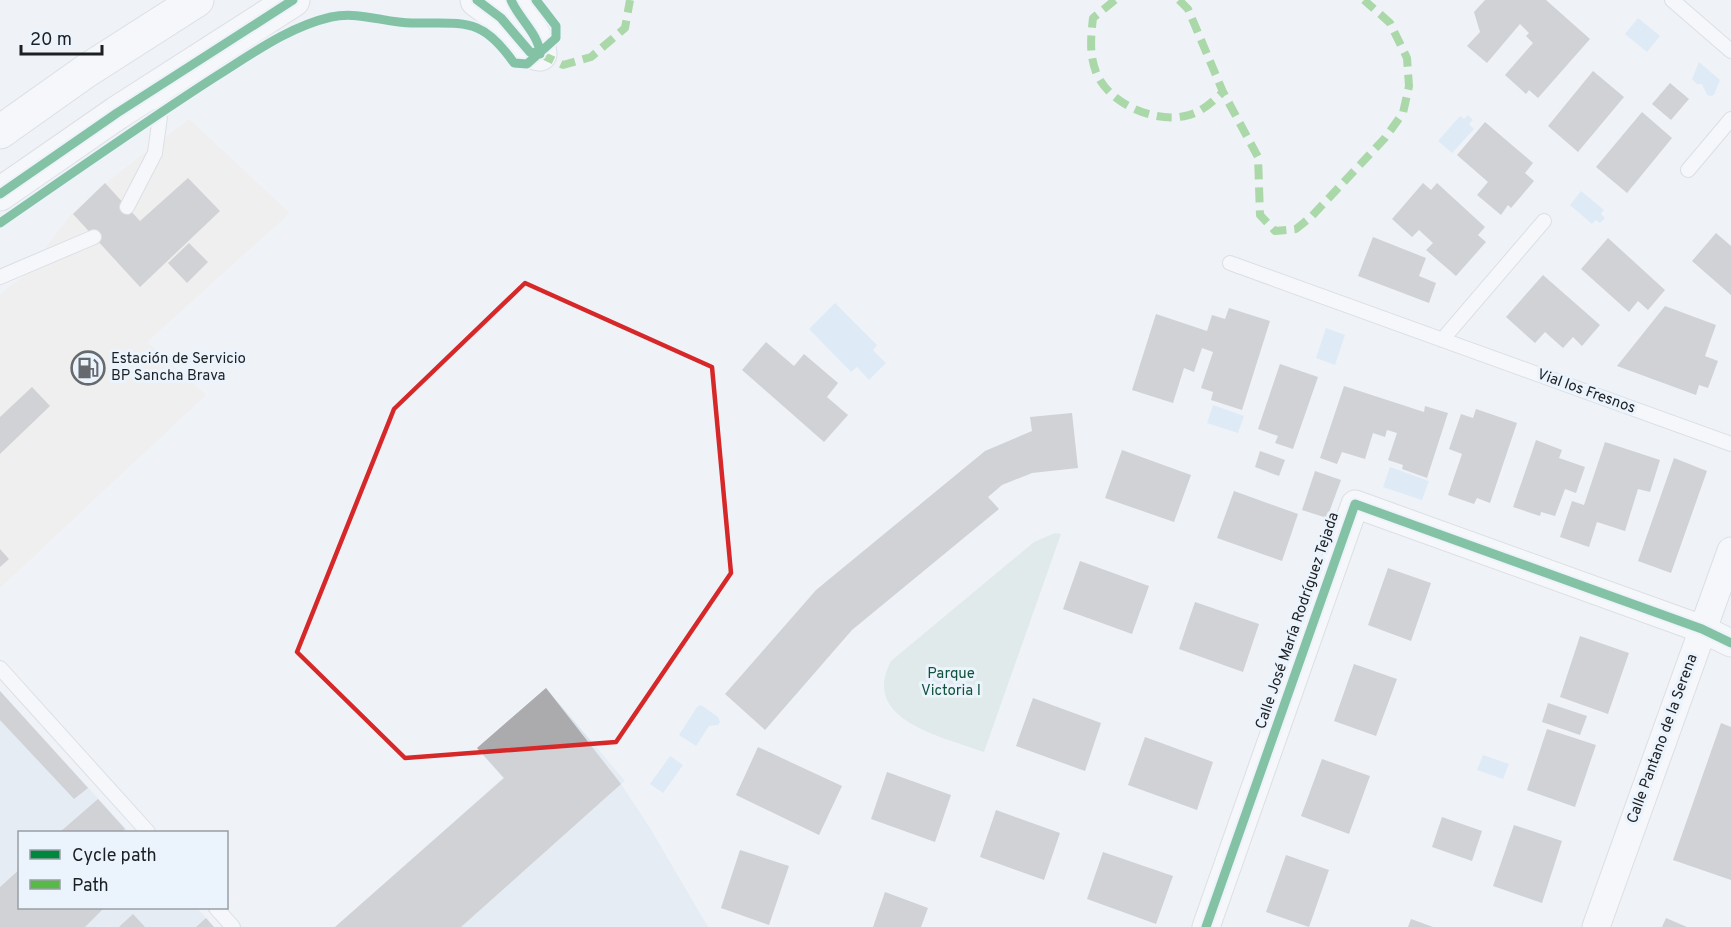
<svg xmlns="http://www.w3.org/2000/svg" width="1731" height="927" font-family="Overpass,sans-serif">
	<rect width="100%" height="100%" fill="#eff3f8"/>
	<path fill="#f2ebe4" d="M189 119 290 213 147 342 206 395 0 588V294L24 276 71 214 108 181Z"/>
	<path fill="#dbe4ed" d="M546 688 625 781 621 784 650 828 708 927H335L503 778 477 748Z
		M0 691 129 832H20V908H197L214 927H0Z"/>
	<path fill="#d1dfdb" d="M1055 533 1061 534 984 752C945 737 859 721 891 661L1034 542Z"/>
	<path fill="#cbe0f4" d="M1638 18 1660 36 1647 52 1625 34Z
		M1699 62 1720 80 1714 95 1711 96 1707 95 1702 84H1697L1692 79Z
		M1468 115 1473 120 1469 124 1474 129 1452 153 1438 141 1460 116 1464 119Z
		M1581 191 1604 210 1601 214 1605 218 1600 223 1596 220 1592 224 1570 205Z
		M835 303 877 345 873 350 886 363 869 380 857 367 851 372 809 329Z
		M1326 328 1345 335 1335 365 1316 358Z
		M1213 405 1244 416 1238 433 1207 423Z
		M1390 467 1429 481 1422 500 1383 487Z
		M701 705 718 717 720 722 718 725 709 726 696 746 679 735 697 707Z
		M1483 755 1509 764 1503 779 1477 770Z
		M670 756 683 765 663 793 650 784Z"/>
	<path fill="#abaaad" d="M1485 0H1546L1590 39 1538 98 1529 90 1526 94 1505 75 1533 43 1526 36 1529 33 1520 24 1487 63 1467 46 1480 32 1474 12Z
		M1593 71 1624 97 1578 152 1548 126Z
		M1670 83 1689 99 1671 120 1652 104Z
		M1642 112 1672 138 1627 193 1596 167Z
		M1485 122 1533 163 1525 173 1534 181 1511 208 1508 205 1501 215 1477 195 1488 182 1457 155Z
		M188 178 220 211 140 287 73 214 105 183 140 221Z
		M1423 183 1431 190 1437 183 1485 227 1478 235 1486 242 1456 276 1426 250 1433 243 1419 230 1412 237 1392 219Z
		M1716 233 1731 246V295L1692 261Z
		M1373 237 1426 258 1419 276 1436 283 1429 303 1358 276Z
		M1608 238 1665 290 1648 310 1638 301 1629 312 1581 269Z
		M189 243 208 262 187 283 168 263Z
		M1543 275 1600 325 1582 346 1573 337 1563 348 1545 332 1535 343 1506 317Z
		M1665 306 1716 325 1705 356 1718 361 1708 388 1699 385 1696 395 1617 366Z
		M1229 308 1270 321 1242 410 1211 400 1213 392 1201 388 1213 352 1202 348 1194 372 1184 368 1173 403 1132 390 1156 314 1207 331 1212 315 1225 319Z
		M766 342 794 366 804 354 838 383 827 397 848 415 824 442 742 370Z
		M1280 364 1318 377 1293 449 1275 443 1278 436 1258 429Z
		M1344 386 1424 412 1425 406 1448 413 1427 478 1402 469 1403 465 1388 460 1397 433 1387 430 1385 437 1373 433 1365 459 1342 452 1337 464 1320 458Z
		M32 387 50 406 0 454V417Z
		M1476 409 1517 423 1490 503 1477 498 1474 504 1448 495 1462 454 1449 449 1461 414 1473 418Z
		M1072 413 1078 468 1032 473 1002 485 988 497 999 509 852 630 765 730 725 694 816 590 985 451 1032 431 1030 417Z
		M1536 440 1562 450 1559 458 1585 467 1576 493 1565 489 1555 516 1541 512 1540 516 1513 507Z
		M1605 442 1660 460 1650 492 1638 489 1625 531 1597 522 1589 547 1560 537 1572 501 1584 505Z
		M1122 450 1191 475 1174 522 1105 498Z
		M1260 451 1285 460 1279 476 1255 467Z
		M1674 458 1707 471 1671 573 1638 561Z
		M1315 471 1341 480 1327 518 1302 510Z
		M1234 491 1298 514 1282 561 1217 538Z
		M0 549 9 559 0 567Z
		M1080 561 1149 586 1132 634 1063 609Z
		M1388 568 1431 583 1411 641 1368 625Z
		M1195 602 1259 624 1243 672 1179 649Z
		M1580 636 1629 653 1608 714 1560 697Z
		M1354 664 1397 679 1376 736 1334 721Z
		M546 688 621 784 461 927H335L504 778 477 748Z
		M0 691 88 788 74 799 0 720Z
		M1033 698 1101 723 1085 771 1016 746Z
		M1548 703 1587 716 1580 735 1542 722Z
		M1721 723 1731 727V880L1673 860Z
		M1547 729 1596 745 1575 807 1527 790Z
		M1145 737 1213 762 1197 810 1128 785Z
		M758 747 842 786 819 835 736 795Z
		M1322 759 1370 776 1349 834 1301 816Z
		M887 772 951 795 935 842 871 819Z
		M98 799 125 829 121 832H60Z
		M996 810 1060 833 1044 880 980 857Z
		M1442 817 1482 831 1472 861 1432 847Z
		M1514 825 1562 841 1542 903 1493 886Z
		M740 850 789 866 769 925 721 908Z
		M1103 852 1173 876 1156 924 1087 899Z
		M1286 855 1329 870 1309 927 1266 912Z
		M20 869V908H104L85 927H0V887Z
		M885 892 928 908 921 927H873Z
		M133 914 145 927H119Z
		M206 918 214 927H196Z
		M1666 918 1687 927H1662Z
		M1411 919 1433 927H1408Z"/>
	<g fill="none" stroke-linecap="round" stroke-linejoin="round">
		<defs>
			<path id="service" d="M1672 0 1731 51
				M1688 170 1731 119
				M127 207 155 153 164 88
				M1230 263 1731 444
				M0 277 94 237
				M1442 340 1544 221
				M0 668 148 832
				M216 908 233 927"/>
			<path id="minor" d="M1206 927 1355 504 1702 629 1731 643
				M1596 927 1731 551"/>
			<path id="tertiary" d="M477 0 501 18 530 52 540 54C539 34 519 19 511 0
				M0 132 86 71 197 0
				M0 194 117 113 293 0"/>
		</defs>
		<use href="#service" stroke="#c5c8cb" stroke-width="16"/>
		<use href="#minor" stroke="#c5c8cb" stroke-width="29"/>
		<use href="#tertiary" stroke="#c5c8cb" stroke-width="35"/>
		<use href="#service" stroke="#fdfdfe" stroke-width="14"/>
		<use href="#minor" stroke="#fdfdfe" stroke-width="27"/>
		<use href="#tertiary" stroke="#fdfdfe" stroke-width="33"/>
		<path stroke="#58b947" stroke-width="8" stroke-dasharray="15 8" stroke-linecap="butt" d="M1115 0 1093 18C1091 36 1089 54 1096 72 1108 103 1153 123 1185 116 1201 113 1212 102 1223 92
			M1179 0 1188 9 1223 92 1258 157 1260 215 1275 231 1296 229 1311 217 1385 138 1403 113 1409 86 1407 58 1390 23 1364 0
			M540 54 563 65 591 57 625 28 630 0"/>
		<defs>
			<path id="cycleway" d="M477 0 501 18 530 52 540 54C539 34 519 19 511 0
				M0 194 117 113 293 0
				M0 223C71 174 142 124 215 77 252 54 288 27 331 17 360 11 385 23 412 23 465 24 481 16 514 63L527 64 556 38V26L536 0
				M1206 927 1355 504 1702 629 1731 643"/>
		</defs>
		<use href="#cycleway" stroke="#ebf3fc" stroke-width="13"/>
		<use href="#cycleway" stroke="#00873e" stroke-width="9"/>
	</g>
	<path d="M0 0H1731V927H0ZM525 283 712 367 731 573 616 742 405 758 297 652 394 409Z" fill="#eff3f8" fill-opacity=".55" fill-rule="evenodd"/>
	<path fill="none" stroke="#d62828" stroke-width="4.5" stroke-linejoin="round" d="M525 283 712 367 731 573 616 742 405 758 297 652 394 409Z"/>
	<defs>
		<symbol id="fuel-ring" viewBox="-11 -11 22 22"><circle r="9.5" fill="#ebf3fc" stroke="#666a6e" stroke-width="1.5"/><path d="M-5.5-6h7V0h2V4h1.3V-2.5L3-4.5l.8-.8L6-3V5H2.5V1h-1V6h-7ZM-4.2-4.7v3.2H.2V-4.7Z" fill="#666a6e"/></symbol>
	</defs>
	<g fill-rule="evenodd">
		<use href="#fuel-ring" x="69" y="349" width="38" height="38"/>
	</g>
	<g text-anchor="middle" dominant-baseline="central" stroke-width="6" stroke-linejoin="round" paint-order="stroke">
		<g font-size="15" fill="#1d2023" stroke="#ebf3fc" text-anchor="start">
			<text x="111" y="359">Estación de Servicio<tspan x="111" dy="17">BP Sancha Brava</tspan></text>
		</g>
		<g font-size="15" fill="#1d2023" stroke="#ebf3fc">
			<text transform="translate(1586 392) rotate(20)">Vial los Fresnos</text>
			<text transform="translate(1298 621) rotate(-71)">Calle José María Rodríguez Tejada</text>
			<text transform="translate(1663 739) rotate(-70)">Calle Pantano de la Serena</text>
		</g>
		<g font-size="15" fill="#10523a" stroke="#ebf3fc">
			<text x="951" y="674">Parque<tspan x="951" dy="17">Victoria I</tspan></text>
		</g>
	</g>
	<rect x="18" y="831" width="210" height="78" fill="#ebf3fc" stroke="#999fa5" stroke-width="1.5"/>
	<rect x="30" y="850" width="30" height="9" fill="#00873e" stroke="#999fa5" stroke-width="1.5"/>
	<text x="72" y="861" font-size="18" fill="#1d2023">Cycle path</text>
	<rect x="30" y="880" width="30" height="9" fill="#58b947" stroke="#999fa5" stroke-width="1.5"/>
	<text x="72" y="891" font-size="18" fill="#1d2023">Path</text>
	<path d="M21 45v9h81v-9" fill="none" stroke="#1d2023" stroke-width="3"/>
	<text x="30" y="45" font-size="18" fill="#1d2023" stroke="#ebf3fc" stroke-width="4.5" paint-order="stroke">20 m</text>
</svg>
